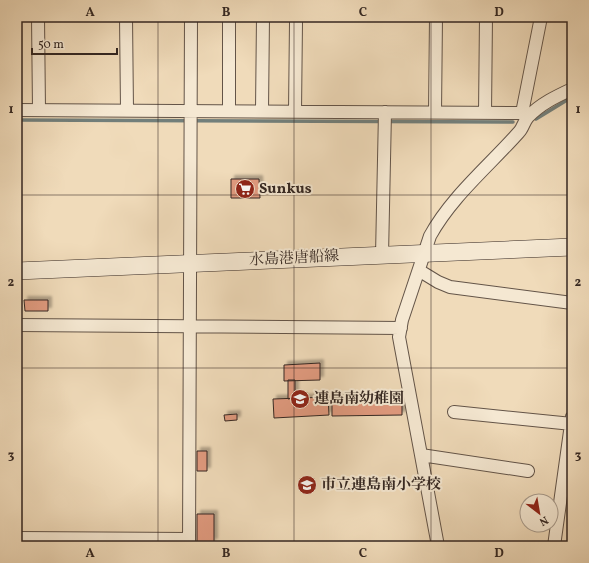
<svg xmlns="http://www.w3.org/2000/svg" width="589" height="563" font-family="Vollkorn,'Noto Serif JP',serif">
	<defs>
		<filter id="shadow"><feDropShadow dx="3.5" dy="-3.5" stdDeviation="1" flood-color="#0004"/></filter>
	</defs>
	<rect width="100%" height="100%" fill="#f0dbba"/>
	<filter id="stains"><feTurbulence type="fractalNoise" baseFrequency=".005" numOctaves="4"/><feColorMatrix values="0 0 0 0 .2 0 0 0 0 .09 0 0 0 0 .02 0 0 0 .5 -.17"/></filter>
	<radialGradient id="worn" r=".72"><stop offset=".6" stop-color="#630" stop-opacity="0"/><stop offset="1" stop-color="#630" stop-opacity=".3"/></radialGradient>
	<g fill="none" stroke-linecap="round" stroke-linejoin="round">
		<path stroke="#727f7b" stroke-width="3.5" d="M536 119 572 97
			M17 120 513 122"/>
	</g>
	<path fill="#e29b80" stroke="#342722" filter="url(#shadow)" d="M231 179H259L260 198H231Z
		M24 300H48V311H25Z
		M320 363V380L284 381V365Z
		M288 380H295V398L288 399Z
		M328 397 329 415 274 418 273 399Z
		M402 397V415L332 416V398Z
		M237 414V420L225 421 224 415Z
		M197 451H207V471H197Z
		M197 514H214V542H197Z
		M206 542H211V546H206Z"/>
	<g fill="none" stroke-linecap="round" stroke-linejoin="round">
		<defs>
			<path id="street" d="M38 17 39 110
				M126 17 127 110
				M17 110 522 113
				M229 110V17
				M262 110 263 17
				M295 111 296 22
				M435 112 436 17
				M485 113 486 17
				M527 117 522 113 541 17
				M382 255 385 112
				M420 271 438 282 450 287 572 303
				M17 325 401 328
				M454 412 572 424
				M421 455 528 471
				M17 538 189 539
				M189 546 191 17
				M438 546 399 337 402 320 430 236C452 196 489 166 519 132 523 128 524 121 528 117 540 104 557 96 572 89
				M554 546 572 417"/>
			<path id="secondary" d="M17 271 572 247"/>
		</defs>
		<use href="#street" stroke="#635448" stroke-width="14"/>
		<use href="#secondary" stroke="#342722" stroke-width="18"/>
		<use href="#street" stroke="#f5e8d2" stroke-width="12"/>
		<use href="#secondary" stroke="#f5e8d2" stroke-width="17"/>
	</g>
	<path fill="none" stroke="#342722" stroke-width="1" stroke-opacity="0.55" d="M158 17V546M294 17V546M431 17V546M17 195H572M17 368H572"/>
	<defs>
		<symbol id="supermarket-disc" viewBox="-11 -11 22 22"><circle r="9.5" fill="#8f2418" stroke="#f5e8d2"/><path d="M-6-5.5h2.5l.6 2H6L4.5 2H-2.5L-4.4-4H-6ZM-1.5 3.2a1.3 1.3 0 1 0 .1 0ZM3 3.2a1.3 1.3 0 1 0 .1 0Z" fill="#fff"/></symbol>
		<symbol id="school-disc" viewBox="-11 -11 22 22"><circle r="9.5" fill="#8f2418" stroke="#f5e8d2"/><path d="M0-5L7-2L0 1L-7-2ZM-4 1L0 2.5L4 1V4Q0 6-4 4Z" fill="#fff"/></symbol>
	</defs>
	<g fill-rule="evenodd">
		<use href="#supermarket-disc" x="234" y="178" width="22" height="22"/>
		<use href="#school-disc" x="289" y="388" width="22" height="22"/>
		<use href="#school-disc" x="296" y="474" width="22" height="22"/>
	</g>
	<g text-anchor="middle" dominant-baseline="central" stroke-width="4" stroke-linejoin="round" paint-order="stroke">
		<g font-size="15" font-weight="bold" fill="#342722" stroke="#f5e8d2" text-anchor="start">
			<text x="259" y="189">Sunkus</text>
			<text x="314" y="399">連島南幼稚園</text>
			<text x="321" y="485">市立連島南小学校</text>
		</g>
		<g font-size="15" fill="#342722" stroke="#f5e8d2">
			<text transform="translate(294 259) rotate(-3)">水島港唐船線</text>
		</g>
	</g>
	<rect width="589" height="563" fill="none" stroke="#f0dbba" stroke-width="44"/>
	<g transform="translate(539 513) rotate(149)"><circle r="19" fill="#f5e8d2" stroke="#a89b8c"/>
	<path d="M0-3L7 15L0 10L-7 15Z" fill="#8f2418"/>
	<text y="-6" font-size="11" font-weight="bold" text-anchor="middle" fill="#342722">N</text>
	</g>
	<path d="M32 48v6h85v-6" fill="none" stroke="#342722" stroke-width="2"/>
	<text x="38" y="48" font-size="12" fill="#342722" stroke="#f5e8d2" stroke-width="3" paint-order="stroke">50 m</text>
	<rect x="22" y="22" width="545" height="519" fill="none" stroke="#342722" stroke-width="1.5"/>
	<g font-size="13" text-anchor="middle" font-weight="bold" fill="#342722">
		<text x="90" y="16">A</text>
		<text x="226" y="16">B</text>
		<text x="363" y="16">C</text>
		<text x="499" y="16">D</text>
		<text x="11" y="113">1</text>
		<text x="578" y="113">1</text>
		<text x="11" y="286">2</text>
		<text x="578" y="286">2</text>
		<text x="11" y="459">3</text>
		<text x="578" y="459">3</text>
		<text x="90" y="557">A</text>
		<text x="226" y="557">B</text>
		<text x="363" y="557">C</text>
		<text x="499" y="557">D</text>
	</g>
	<rect width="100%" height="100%" filter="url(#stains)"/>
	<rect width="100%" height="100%" fill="url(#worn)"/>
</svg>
